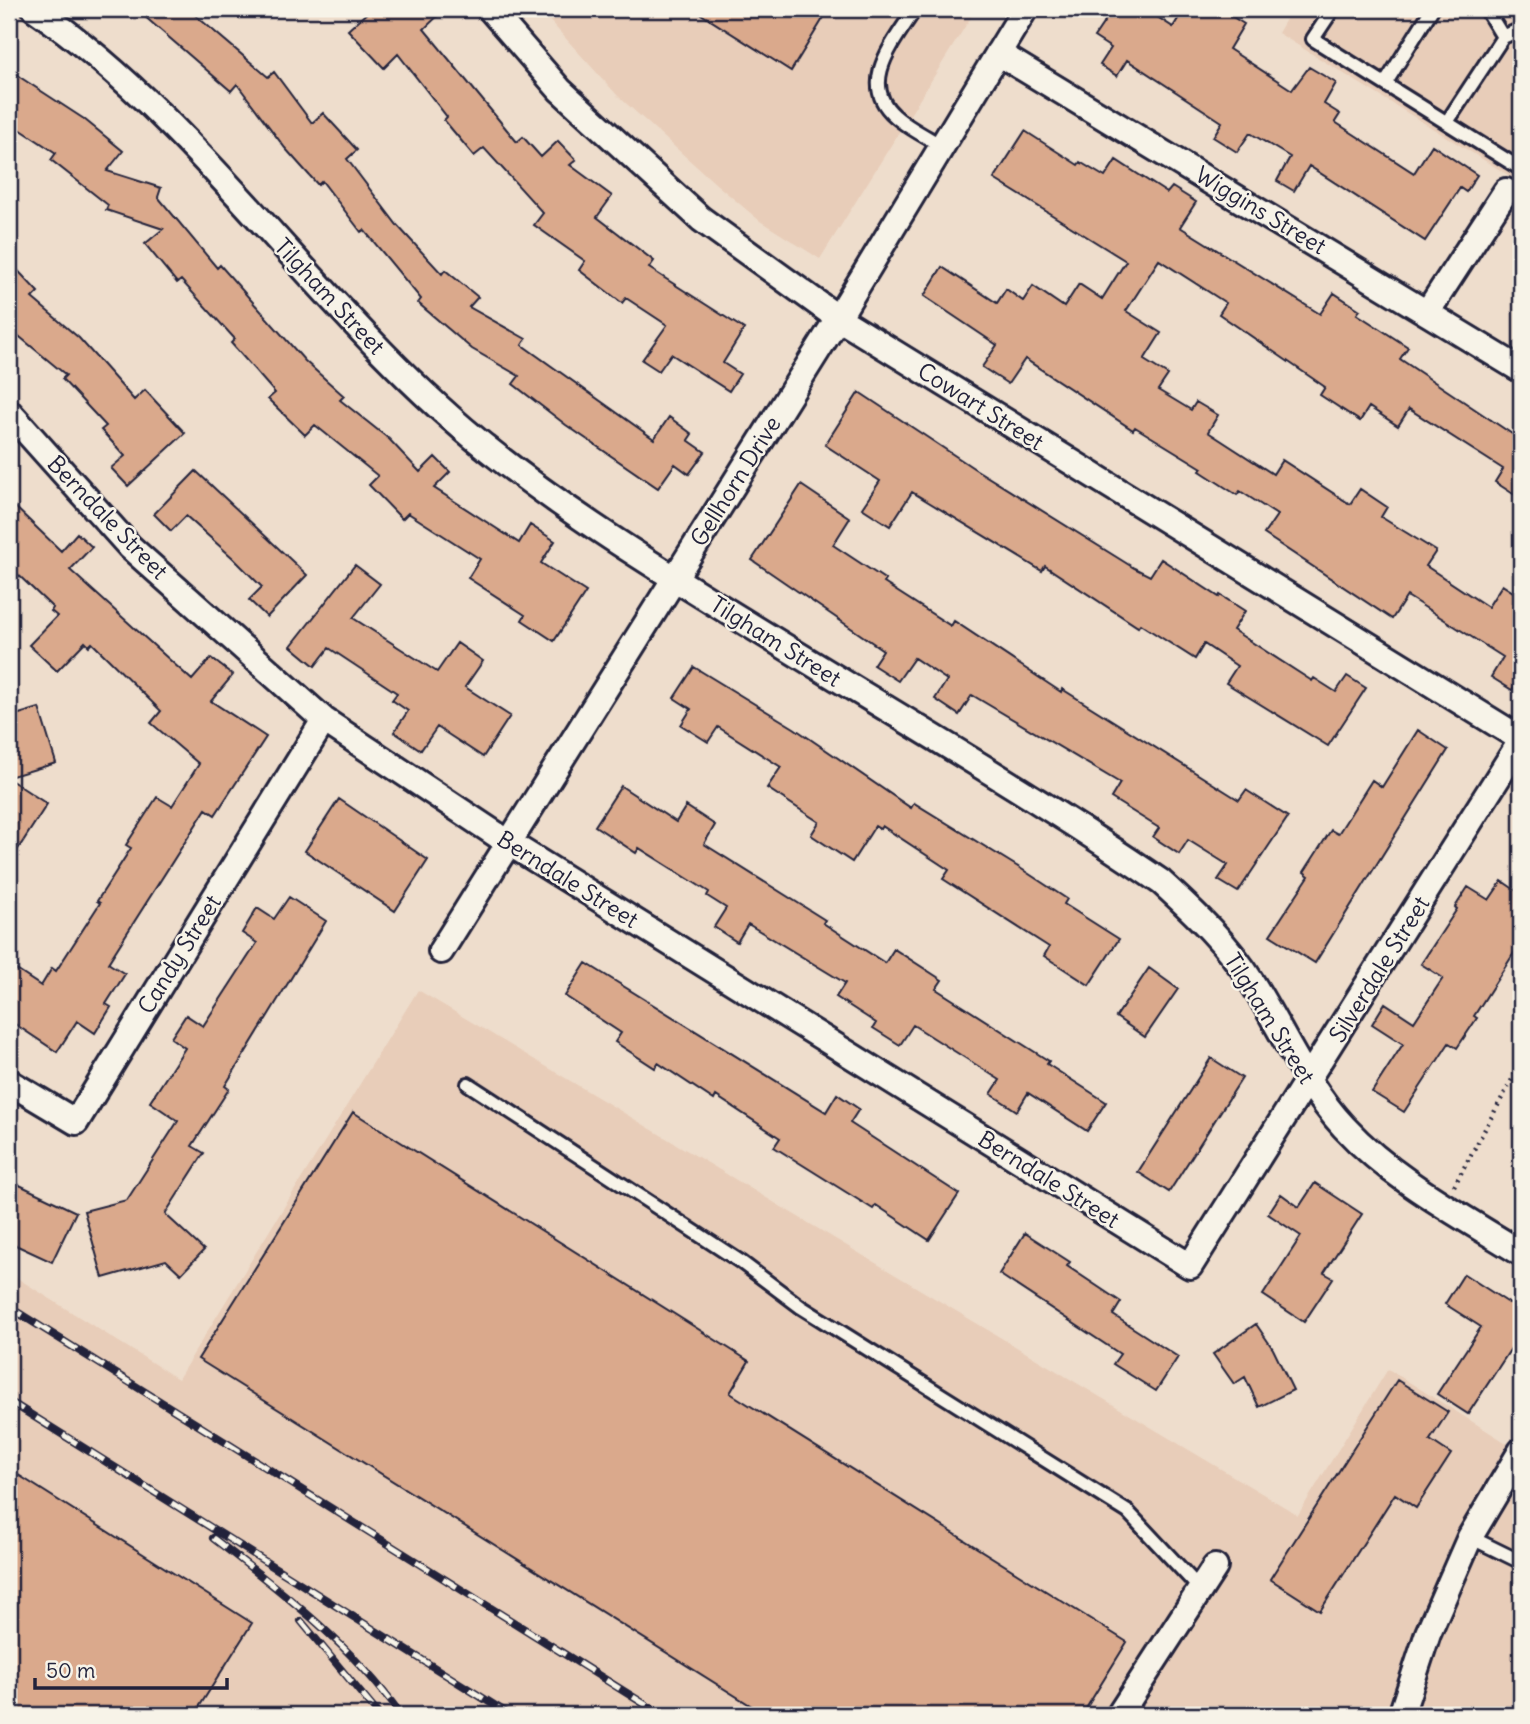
<svg xmlns="http://www.w3.org/2000/svg" width="1530" height="1724" font-family="Delius,sans-serif">
	<rect width="100%" height="100%" fill="#edc"/>
	<filter id="ink" filterUnits="userSpaceOnUse"><feTurbulence type="fractalNoise" baseFrequency=".0143" numOctaves="2"/><feDisplacementMap in="SourceGraphic" scale="14" xChannelSelector="R" yChannelSelector="G"/><feConvolveMatrix kernelMatrix="1 2 1 2 8 2 1 2 1" color-interpolation-filters="sRGB"/></filter>
	<g filter="url(#ink)">
		<path fill="#e8cdb9" d="M539 9H976L820 259 760 221 716 184 618 96Z
			M1292 9H1521V183L1278 33Z
			M418 990 1298 1515 1388 1369 1521 1452V1715H9V1273L178 1379Z"/>
		<path fill="#daa98c" stroke="#22223b" stroke-width="2" d="M136 9H188L268 77 274 72 312 123 323 113 357 150 347 159 397 225 442 274 445 270 478 297 469 307 526 339 522 345 654 439 669 417 692 434 688 440 705 452 689 474 675 464 658 488 566 425 513 384 519 376 472 349 418 303 421 299 364 230 361 232 322 181 318 185 285 148 237 84 231 91Z
			M371 9H445L424 29 517 142 523 137 541 157 558 141 576 160 570 165 612 196 597 217 654 261 649 268 744 329 723 363 740 374 729 391 671 354 659 371 642 360 667 325 626 298 622 303 579 270 585 261 534 225 543 213 484 148 474 156 444 120 447 117 398 54 384 68 348 30Z
			M693 9H829L791 71Z
			M1113 9H1145L1173 27 1184 9H1220L1244 24 1229 49 1292 90 1309 67 1336 83 1324 104 1340 114 1335 122 1414 173 1432 145 1477 175 1466 192 1460 188 1425 241 1309 166 1294 191 1277 181 1290 157 1250 133 1237 152 1213 137 1222 122 1127 60 1117 76 1100 65 1111 48 1094 37Z
			M9 70 84 119 123 151 107 171 161 188 158 197 217 268 220 265 305 361 344 396 340 400 389 439 420 472 435 457 450 472 434 488 519 543 530 525 555 541 541 563 586 592 554 641 522 620 525 615 468 578 480 559 408 513 402 519 369 485 378 476 315 425 305 435 268 399 275 393 231 343 235 339 181 280 177 283 145 244 163 229 106 210 108 205 51 160 56 153 9 122Z
			M1025 131 1078 165 1080 162 1105 177 1116 160 1167 193 1172 187 1196 202 1180 227 1320 314 1334 293 1360 310 1357 314 1408 347 1400 359 1521 440V499L1495 482 1503 469 1409 409 1398 426 1369 407 1360 421 1320 395 1325 387 1219 314 1226 303 1159 260 1126 311 1161 333 1144 360 1168 375 1158 390 1191 410 1196 402 1218 415 1208 432 1273 474 1282 460 1350 504 1360 489 1387 507 1381 517 1436 551 1426 566 1488 607 1502 585 1521 597V675L1512 690 1491 677 1503 657 1407 596 1392 619 1264 534 1277 515 1240 491 1237 495 1200 471 1202 468 1135 427 1133 430 1025 359 1008 384 982 367 997 345 924 296 942 267 997 303 1006 289 1023 301 1033 286 1064 307 1079 284 1102 299 1126 261 994 179Z
			M9 261 38 292 32 298 79 338 134 400 145 390 185 433 128 486 111 468 125 456 101 430 106 426 62 379 66 375 9 328Z
			M859 392 975 469 1134 568 1150 576 1161 559 1219 597 1220 595 1245 611 1233 630 1312 681 1314 678 1336 692 1347 676 1366 688 1328 746 1226 683 1237 666 1204 644 1195 659 1140 624 1138 627 1045 566 1042 571 912 492 890 526 862 508 880 481 825 445Z
			M196 471 307 575 267 617 249 600 262 587 233 558 186 516 171 531 154 514Z
			M801 485 850 518 833 545 886 580 884 583 951 626 954 621 1061 692 1062 689 1239 800 1246 790 1288 817 1238 892 1218 880 1228 865 1188 840 1179 854 1153 837 1159 828 1111 798 1120 783 972 695 959 715 935 699 947 680 914 658 898 681 873 665 883 650 752 560Z
			M9 501 61 551 77 533 92 547 70 570 192 680 211 658 233 675 211 701 266 737 215 815 206 809 108 963 125 974 106 1004 111 1007 95 1033 77 1021 57 1052 9 1020V965L41 986 52 968 56 971 100 903 97 901 131 848 126 845 157 797 172 806 199 764 151 723 161 711 92 643 89 646 85 642 57 671 29 645 57 616 51 611 53 608 9 566Z
			M355 565 380 584 353 618 437 672 457 643 483 661 465 687 510 716 483 757 437 727 421 750 394 732 408 711 392 700 397 693 329 648 315 666 291 646Z
			M694 667 794 728 911 808 914 803 1023 870 1067 899 1064 904 1119 939 1089 985 1044 956 1049 947 943 879 949 870 882 826 880 829 875 826 852 862 811 835 819 822 767 788 781 767 718 727 708 742 681 725 691 709 674 698Z
			M39 708 56 763 9 777V717Z
			M1418 730 1448 750 1315 963 1270 935 1309 876 1304 872 1331 830 1338 834 1372 780 1382 787Z
			M9 779 47 804 9 863Z
			M621 786 676 822 686 806 715 825 704 844 825 920 823 923 885 963 894 949 942 980 936 989 1049 1061 1047 1064 1106 1102 1087 1131 1028 1093 1017 1111 991 1094 1000 1080 913 1025 900 1045 873 1028 876 1023 836 997 845 983 748 924 737 942 714 927 726 908 707 896 709 892 639 848 636 853 595 826Z
			M339 799 428 860 395 911 305 851Z
			M1502 881 1521 894V942L1474 1016 1477 1018 1457 1048 1449 1043 1404 1112 1372 1092 1403 1044 1372 1024 1385 1003 1414 1022 1443 978 1421 964 1457 909 1455 907 1468 887 1489 900Z
			M289 897 326 921 225 1086 229 1089 192 1146 204 1153 165 1214 204 1250 181 1274 166 1260 103 1278 84 1211 127 1200 178 1121 150 1102 185 1048 171 1038 186 1015 203 1026 257 943 242 933 257 908 274 919Z
			M586 963 826 1112 837 1094 859 1109 850 1123 959 1194 929 1240 876 1205 873 1209 774 1147 780 1138 716 1096 714 1100 658 1063 655 1068 615 1042 621 1033 565 996Z
			M1149 968 1178 989 1145 1037 1116 1017Z
			M1211 1058 1242 1078 1169 1192 1138 1172Z
			M353 1112 749 1361 730 1393 1127 1642 1082 1715H766L198 1359Z
			M9 1180 76 1212 52 1262 9 1242Z
			M1315 1183 1362 1214 1324 1273 1333 1278 1304 1322 1263 1295 1301 1236 1268 1214 1281 1194 1299 1207Z
			M1025 1233 1070 1262 1067 1266 1121 1302 1113 1315 1178 1357 1156 1391 1113 1364 1120 1354 999 1274Z
			M1464 1274 1521 1311V1353L1512 1347 1468 1414 1437 1394 1481 1327 1445 1304Z
			M1256 1324 1273 1349 1293 1390 1259 1407 1245 1377 1234 1384 1213 1354Z
			M1397 1380 1448 1412 1430 1440 1451 1454 1416 1508 1395 1494 1320 1611 1270 1579Z
			M9 1469 252 1623 194 1715H9Z"/>
		<g fill="none" stroke-linecap="round" stroke-linejoin="round">
			<defs>
				<path id="service" d="M915 9C895 41 857 83 895 116 908 128 927 137 942 146
					M1333 9 1313 39 1521 169
					M1486 9 1503 37
					M1385 84 1432 9
					M1447 122 1503 37 1521 29
					M468 1084 741 1262 801 1307 1128 1512 1201 1590
					M1470 1537 1521 1562"/>
				<path id="minor" d="M35 9C208 129 324 319 489 450 568 513 654 566 740 619 880 706 1025 789 1161 882 1195 913 1229 945 1253 984 1283 1032 1305 1085 1344 1127 1393 1180 1460 1215 1521 1253
					M490 9 560 90 701 219 838 318 1521 739
					M998 53 1521 370
					M1428 311 1506 191
					M9 412 130 547 324 720 509 843 1190 1266 1521 741
					M441 951 838 318 1025 9
					M9 1082 76 1122 324 720
					M1119 1715 1215 1567
					M1401 1715 1428 1633 1470 1537 1521 1451"/>
			</defs>
			<use href="#service" stroke="#22223b" stroke-width="18"/>
			<use href="#minor" stroke="#22223b" stroke-width="30"/>
			<path stroke="#22223b" stroke-width="4.5" stroke-dasharray="2 5" stroke-linecap="butt" d="M1454 1186 1521 1063"/>
			<use href="#service" stroke="#f7f3e8" stroke-width="12"/>
			<use href="#minor" stroke="#f7f3e8" stroke-width="24"/>
			<defs>
				<path id="rail" d="M9 1307 662 1715
					M9 1401 510 1715
					M213 1538C281 1591 352 1645 401 1715
					M301 1621 379 1715"/>
			</defs>
			<use href="#rail" stroke="#22223b" stroke-width="8"/>
			<use href="#rail" stroke="#f7f3e8" stroke-width="5" stroke-dasharray="16" stroke-linecap="butt"/>
		</g>
	</g>
	<g text-anchor="middle" dominant-baseline="central" stroke-width="5" stroke-linejoin="round" paint-order="stroke">
		<g font-size="23" fill="#22223b" stroke="#f7f3e8">
			<text transform="translate(1261 210) rotate(31)">Wiggins Street</text>
			<text transform="translate(330 296) rotate(47)">Tilgham Street</text>
			<text transform="translate(981 406) rotate(32)">Cowart Street</text>
			<text transform="translate(735 481) rotate(-58)">Gellhorn Drive</text>
			<text transform="translate(108 517) rotate(46)">Berndale Street</text>
			<text transform="translate(776 641) rotate(32)">Tilgham Street</text>
			<text transform="translate(568 879) rotate(32)">Berndale Street</text>
			<text transform="translate(179 954) rotate(-58)">Candy Street</text>
			<text transform="translate(1379 969) rotate(-58)">Silverdale Street</text>
			<text transform="translate(1270 1018) rotate(58)">Tilgham Street</text>
			<text transform="translate(1049 1179) rotate(32)">Berndale Street</text>
		</g>
	</g>
	<rect width="1530" height="1724" fill="none" stroke="#f7f3e8" stroke-width="35"/>
	<rect x="18" y="18" width="1495" height="1689" fill="none" stroke="#22223b" stroke-width="2.5" filter="url(#ink)"/>
	<path d="M35 1678v10h192v-10" fill="none" stroke="#22223b" stroke-width="3.5"/>
	<text x="46" y="1678" font-size="21" fill="#22223b" stroke="#f7f3e8" stroke-width="5" paint-order="stroke">50 m</text>
</svg>
